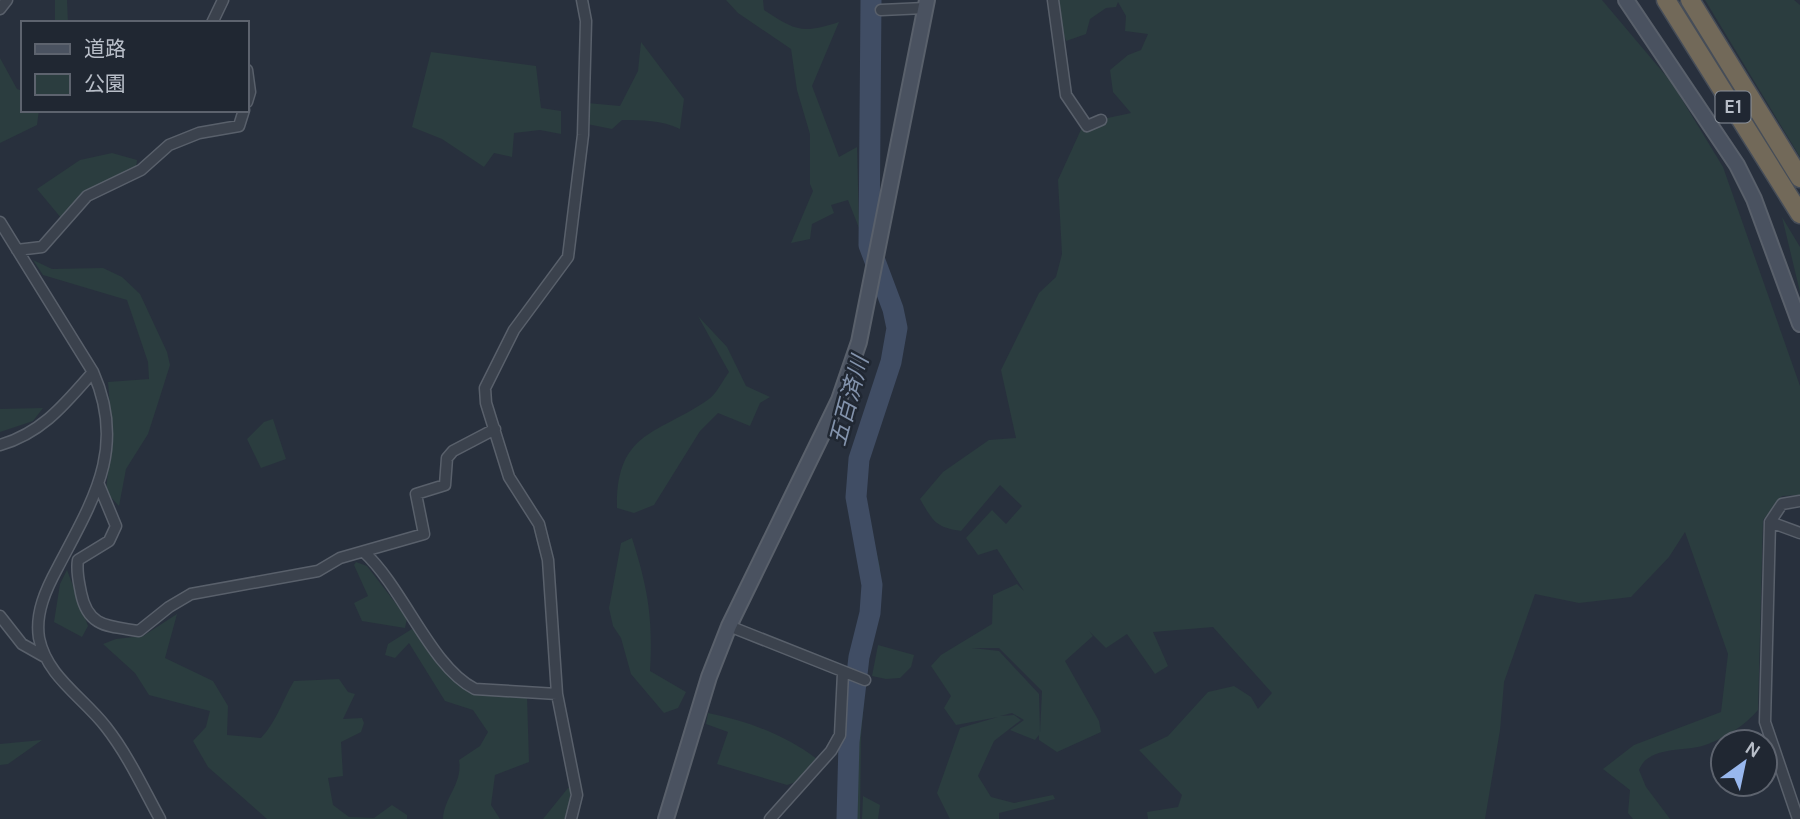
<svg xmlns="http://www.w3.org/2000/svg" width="1800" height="819" font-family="Karla,'Noto Sans JP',sans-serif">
	<rect width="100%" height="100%" fill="#28303d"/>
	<path fill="#2b3d3f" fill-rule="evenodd" d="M55 0H67L68 23H55Z
		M726 0H763L764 10C796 31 802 34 839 22L812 86 839 157 857 147 859 228 848 200 831 205 834 213 812 224 810 239 791 243 813 191 810 184V134L797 90 791 49 738 13Z
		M1052 0H1602L1672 83 1723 167 1800 386V495L1782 496 1763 520 1758 710C1744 726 1728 736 1708 744 1688 753 1649 744 1639 770L1646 787 1670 819H1633L1628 813 1630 790 1603 769 1634 745 1721 712 1728 654 1685 532 1669 557 1631 597 1579 603 1535 594 1504 682 1500 730 1485 819H1148L1147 812 1178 807 1182 795 1139 750 1168 736 1208 692 1234 686 1251 697 1258 709 1272 693 1213 627 1153 632 1168 666 1155 674 1127 634 1106 648 1089 631 1093 636 1065 661 1099 721 1101 732 1057 752 1039 740V735L1035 740 1010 730 1024 720 1012 713 1000 716 1014 715 1021 720 994 741 978 776 991 797 1014 803 1053 795 1055 799 999 813V819H950L937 793 960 728 998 717 956 725 944 708 951 696 931 666 941 655 992 624 993 595 1017 584 1024 591 997 549 978 555 966 538 992 510 1006 524 1022 506 1000 485 961 531C935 527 933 521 920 499L943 472 989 440 1016 438 1001 370 1039 293 1056 277 1062 254 1058 180 1084 123 1131 113 1113 92 1110 70 1128 55 1141 50 1148 34 1125 31 1126 16 1118 2 1116 7 1106 8 1090 19 1086 34 1066 41ZM972 648H999L1042 691 1040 733 1039 694 999 651Z
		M1705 0H1794L1800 5V157Z
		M641 42 684 99 680 129C661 120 643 120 622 120L612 129 587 124V103L620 106 638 71Z
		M431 52 536 66 541 108 561 111V134L540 130 514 133 512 157 494 153 484 167 442 139 412 127Z
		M0 58 17 89 23 91V110H39L37 125 0 143Z
		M112 153 137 160 136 168C101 190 87 183 62 219L37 189 80 160Z
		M1782 217 1800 247V292Z
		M33 260 52 269 103 268 122 277 140 294 167 352 170 365 157 406 148 434 126 469 119 506 106 492 112 431 108 382 149 379 148 362 127 300 43 275Z
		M882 268 899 315 900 355 864 464V499L880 567V603L868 652 861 737 860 819H839L850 682 864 611 866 575 855 527 852 473 893 334 881 285Z
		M698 316 727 347 746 386 770 397 760 403 750 426 718 413 700 431 654 505 634 513 617 508C616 430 658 435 709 399 717 393 723 380 729 372Z
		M43 408 33 421 0 432V409Z
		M273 419 286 459 261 468 247 439 264 422Z
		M632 538C648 589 653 617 650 671L686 692 678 708 664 713 631 674 621 638 613 626 609 608 621 543Z
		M356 562 367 566 407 618 405 628 362 621 354 603 368 596 354 565Z
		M67 570 88 626 82 637 54 622 60 584Z
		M177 614 165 658 213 681 228 706 227 735 261 738C277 721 282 701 294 681L339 679 348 692 355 694 343 719 362 718 364 723 361 732 341 742 343 776 328 778 333 805 349 817 374 818 392 805 407 815V819H267L208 767 193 741 206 727 210 711 149 695 135 673 103 644 116 639 143 636Z
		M412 629 428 641 462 684 527 696 529 762 495 775 491 805 500 819H443C444 797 463 784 459 760L480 746 488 732 473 710 445 701 409 643 395 658 385 655 388 644Z
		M878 645 914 655 911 667 900 678 886 679 872 676Z
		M708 713C748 721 785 735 817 759L796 782 787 785 717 764 728 732 706 724Z
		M42 740 8 764 0 765V744Z
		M568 788H572L565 819H543Z
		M863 796 880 805 878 819H862Z"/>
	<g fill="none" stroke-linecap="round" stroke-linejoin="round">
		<path stroke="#404d64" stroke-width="21" d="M847 819 849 742 859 657 870 613 872 585 856 497 859 459 891 362 897 328 893 309 869 245 871 0"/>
		<defs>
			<path id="street" d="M1053 0 1066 95 1087 126 1101 120
				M0 9 7 0
				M881 10 925 8
				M212 23 223 0
				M247 70 250 92 247 102
				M0 222 93 372C127 448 93 500 58 567 46 589 35 613 39 638 47 677 83 697 106 727 128 755 143 788 160 819
				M17 250 42 247 87 196 141 170 169 145 199 133 239 126 244 110
				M0 445C42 433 65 404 93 372
				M99 485 116 526 109 541 78 560C76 572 79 582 81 593 88 628 109 626 139 631L169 607 191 594 318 571 340 558 424 534 416 494 445 485 447 458 453 451 495 429
				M1770 522 1800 533
				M364 552C404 589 431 667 475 689L557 694
				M0 616 22 644 45 657
				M729 626 865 680
				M571 819 577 795 557 694 548 560 539 524 509 477 486 403 485 388 514 330 568 257 583 135 586 21 582 0
				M770 819 831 751 840 735 843 673
				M1798 819 1765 722 1770 522 1782 504 1800 501"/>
			<path id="secondary" d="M1626 0 1737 165 1754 199 1800 324
				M666 819 709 677 729 626 839 400 859 342 927 0"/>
			<path id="highway" d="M1666 0 1800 214
				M1690 0 1800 178"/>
		</defs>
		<use href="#street" stroke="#59606b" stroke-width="13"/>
		<use href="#secondary" stroke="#59606b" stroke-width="18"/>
		<use href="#highway" stroke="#464d58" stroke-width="21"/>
		<use href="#street" stroke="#3b424d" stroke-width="10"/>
		<use href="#secondary" stroke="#4a5260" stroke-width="14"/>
		<use href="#highway" stroke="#726959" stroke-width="18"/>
	</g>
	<g text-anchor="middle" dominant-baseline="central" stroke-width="5" stroke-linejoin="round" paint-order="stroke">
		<rect fill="#202732" stroke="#8a919b" stroke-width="2" x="1715.5" y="91.5" width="35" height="31" rx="5"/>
		<g font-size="19" font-weight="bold" fill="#b8bec8">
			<text x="1733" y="107">E1</text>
		</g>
		<g font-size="23" font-style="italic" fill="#8393ac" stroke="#202732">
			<text transform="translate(849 401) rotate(-75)">五百済川</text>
		</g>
	</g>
	<rect x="21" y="21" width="228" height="91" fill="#202732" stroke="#5d636e" stroke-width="2"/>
	<rect x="35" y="44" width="35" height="10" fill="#4a5260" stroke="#5d636e" stroke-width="2"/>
	<text x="84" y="56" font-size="21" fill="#b8bec8">道路</text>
	<rect x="35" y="74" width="35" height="21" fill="#2b3d3f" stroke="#5d636e" stroke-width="2"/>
	<text x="84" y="91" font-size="21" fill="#b8bec8">公園</text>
	<g transform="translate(1744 763) rotate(33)"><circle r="33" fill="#202732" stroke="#5d636e" stroke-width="2"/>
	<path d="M0-5L12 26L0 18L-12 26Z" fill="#98b7ed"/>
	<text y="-10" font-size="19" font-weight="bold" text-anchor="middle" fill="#b8bec8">N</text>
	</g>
</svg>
